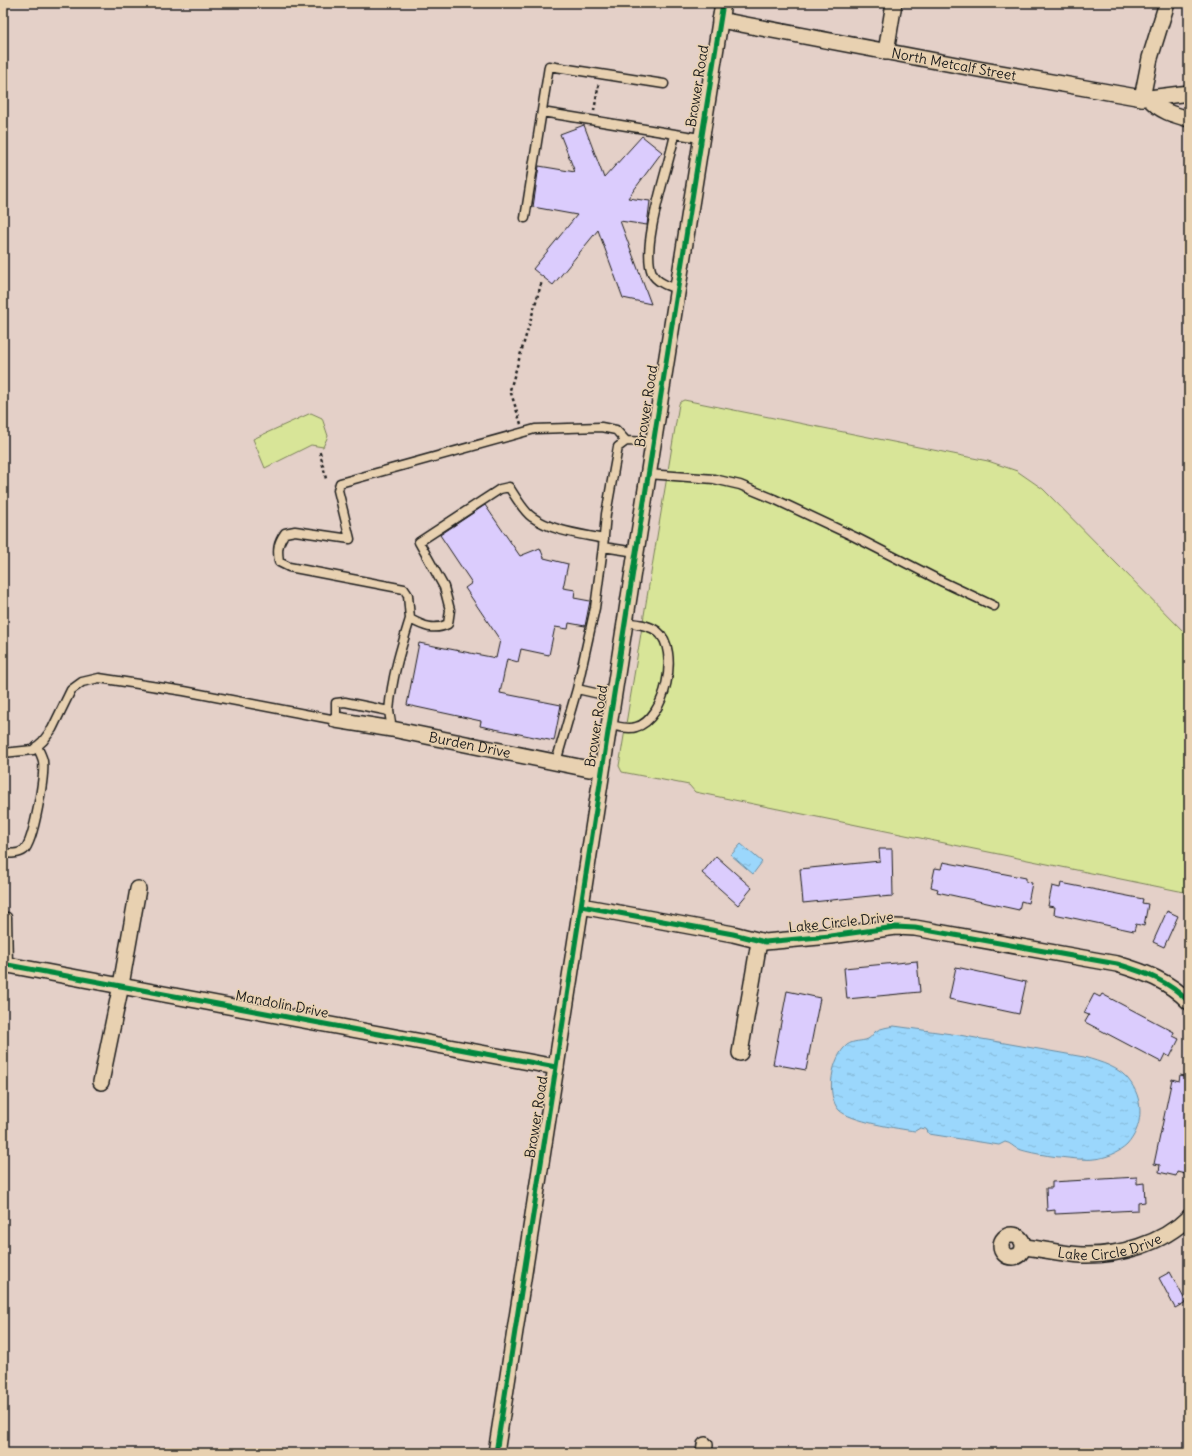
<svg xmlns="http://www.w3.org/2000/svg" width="1192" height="1456" font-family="Delius,sans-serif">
	<defs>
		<pattern id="water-ripples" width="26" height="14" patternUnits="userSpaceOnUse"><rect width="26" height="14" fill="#9bd7fc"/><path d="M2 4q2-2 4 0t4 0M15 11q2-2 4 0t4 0" fill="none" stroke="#85b8d7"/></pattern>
	</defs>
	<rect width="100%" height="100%" fill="#e4d0c8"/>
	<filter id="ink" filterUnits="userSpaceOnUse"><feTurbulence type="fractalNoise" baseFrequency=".025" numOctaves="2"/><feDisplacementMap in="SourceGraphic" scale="8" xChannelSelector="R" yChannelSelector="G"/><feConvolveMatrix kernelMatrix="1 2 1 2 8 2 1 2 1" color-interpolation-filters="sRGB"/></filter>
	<g filter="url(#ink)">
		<path fill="#d8e598" stroke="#7a805a" d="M684 400 988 461 1017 471 1043 489 1189 637V893L695 792 689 785 622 772 619 766 679 404 680 402Z
			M311 413 322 418 328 436 323 447 311 445 265 468 253 439Z"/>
		<path fill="url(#water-ripples)" stroke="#688ca2" d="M741 844 762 862 753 874 731 855Z
			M894 1026 959 1035 1084 1057C1100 1062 1121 1067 1131 1083 1144 1102 1143 1127 1127 1145 1119 1153 1105 1158 1094 1159 1089 1160 1083 1159 1078 1159 1058 1157 1037 1155 1018 1149 1013 1147 1011 1143 1005 1142L999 1145 929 1134 926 1129 920 1128 915 1131C899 1129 849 1121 839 1110 825 1095 832 1057 847 1045 854 1040 861 1042 868 1039 872 1037 873 1033 876 1031 881 1028 889 1027 894 1026Z"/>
		<path fill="#dbccfd" stroke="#1c1c1c" d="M584 125 604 178 642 136 662 152 628 198 650 201 647 225 620 221 651 304 623 298 598 230 553 285 533 269 577 215 533 207 539 166 575 172 560 134Z
			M485 505 520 556 540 548 544 558 568 564 563 588 575 590 574 598 590 601 585 626 569 623 568 629 555 627 549 655 521 649 518 662 507 659 500 693 561 705 554 741 480 726 481 721 407 705 419 643 496 658 500 640 465 588 472 583 440 535Z
			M879 849H892L893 896 880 897V895L803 903 800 869 880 861Z
			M716 856 752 888 738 905 702 873Z
			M943 862 1026 878V882L1032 883 1028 903 1021 901 1019 910 937 892 938 889 931 887 935 868 941 869Z
			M1061 883 1143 899 1142 903 1148 904 1144 926 1136 924 1134 931 1054 914 1055 907 1048 906 1052 886 1060 888Z
			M1167 911 1178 916 1164 947 1153 942Z
			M917 961 920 992 847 999 844 968Z
			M956 967 1026 982 1019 1014 949 999Z
			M787 991 820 998 806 1070 773 1064Z
			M1094 994 1100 997 1102 994 1174 1032 1173 1036 1179 1039 1170 1057 1165 1054 1161 1062 1085 1022 1089 1015 1084 1013Z
			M1180 1075 1189 1077V1128L1187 1137 1189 1138V1156L1185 1174 1177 1172 1176 1176 1159 1172 1160 1165 1154 1164 1172 1079 1179 1081Z
			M1137 1177V1184L1144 1183 1145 1202 1138 1203V1210L1055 1214V1210L1047 1211 1046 1188H1052V1182Z
			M1170 1272 1186 1302 1175 1308 1159 1278Z"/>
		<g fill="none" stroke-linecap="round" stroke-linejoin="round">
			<defs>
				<path id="lane" d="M542 112 675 134
					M525 218 549 66 664 84
					M677 289C668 286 656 282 652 273 640 245 669 166 675 134L700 138
					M648 474 714 479 740 485 774 499 855 537 943 582 994 606
					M604 539C580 534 552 531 532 517 524 512 515 496 509 487L500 489 419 542 444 587 450 610 448 624C434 631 423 626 410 619L408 595 404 589 289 567 279 562C277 549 278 543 285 533L295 531 350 539 338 490 340 483 535 429 601 427 616 430 626 441
					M603 547 636 552
					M613 697 577 689 595 608 603 547 606 514 618 447 626 441 653 442
					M389 711C392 677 400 651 410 619
					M609 725C617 726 628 730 636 727 665 720 681 649 657 631 648 624 635 624 625 622
					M3 753 33 750 43 741 52 729 71 690 82 682 99 678 184 691 336 720V703L345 702 389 711 392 729
					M556 762 577 689
					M3 853C9 854 19 854 24 850 34 841 45 775 43 761 42 756 39 751 37 746
					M3 918 7 917 8 965"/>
				<g id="street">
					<path id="s1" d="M720 20 978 69 1142 98H1149L1189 93"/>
					<path d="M886 52 894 3"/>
					<path d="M1142 98 1150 58 1167 3"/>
					<path d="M1149 98C1159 111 1174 115 1189 119"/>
					<path id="s2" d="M336 720 392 729 589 769 603 763"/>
					<path d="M581 906 733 934 765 942 830 936 896 927 915 928 1117 964C1144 972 1169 981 1189 1002"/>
					<path d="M3 965H8L556 1067"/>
					<path d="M740 1053 759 942"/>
					<path d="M101 1082 121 985 138 889"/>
					<circle cx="1012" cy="1246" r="11"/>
					<path id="s3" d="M1024 1247C1043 1249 1063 1254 1082 1255 1119 1256 1162 1244 1189 1217"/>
					<path d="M496 1453 636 552 723 3"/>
					<path d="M704 1453 705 1445"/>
				</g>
			</defs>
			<use href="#lane" stroke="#1c1c1c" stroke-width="11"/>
			<use href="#street" stroke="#1c1c1c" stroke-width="18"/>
			<path stroke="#1c1c1c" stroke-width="2.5" stroke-dasharray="3 3" stroke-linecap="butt" d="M594 111 599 83
				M521 424 510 390 542 281
				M320 452 326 479"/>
			<use href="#lane" stroke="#e8d1b1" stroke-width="8"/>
			<use href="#street" stroke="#e8d1b1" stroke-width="15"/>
			<defs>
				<path id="cycleway" d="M581 906 733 934 765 942 830 936 896 927 915 928 1117 964C1144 972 1169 981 1189 1002
					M3 965H8L556 1067
					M496 1453 636 552 723 3"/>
			</defs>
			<use href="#cycleway" stroke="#e8d1b1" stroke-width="8"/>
			<use href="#cycleway" stroke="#00873e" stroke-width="5"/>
		</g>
	</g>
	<g text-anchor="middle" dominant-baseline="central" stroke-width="3" stroke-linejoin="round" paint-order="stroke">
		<g font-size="14" fill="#1c1c1c" stroke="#e8d1b1">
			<text stroke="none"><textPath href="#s1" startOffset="238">North Metcalf Street</textPath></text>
			<text transform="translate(697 86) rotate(-81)">Brower Road</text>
			<text transform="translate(646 406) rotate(-81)">Brower Road</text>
			<text transform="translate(596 726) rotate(-81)">Brower Road</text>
			<text stroke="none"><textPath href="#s2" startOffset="136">Burden Drive</textPath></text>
			<text transform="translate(841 922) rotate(-6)">Lake Circle Drive</text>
			<text transform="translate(282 1004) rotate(11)">Mandolin Drive</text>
			<text transform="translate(536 1117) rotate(-81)">Brower Road</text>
			<text stroke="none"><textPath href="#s3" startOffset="87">Lake Circle Drive</textPath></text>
		</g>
	</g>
	<rect width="1192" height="1456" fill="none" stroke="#e8d1b1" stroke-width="16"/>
	<rect x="8" y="8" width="1176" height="1440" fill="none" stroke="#1c1c1c" stroke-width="1.5" filter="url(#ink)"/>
</svg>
